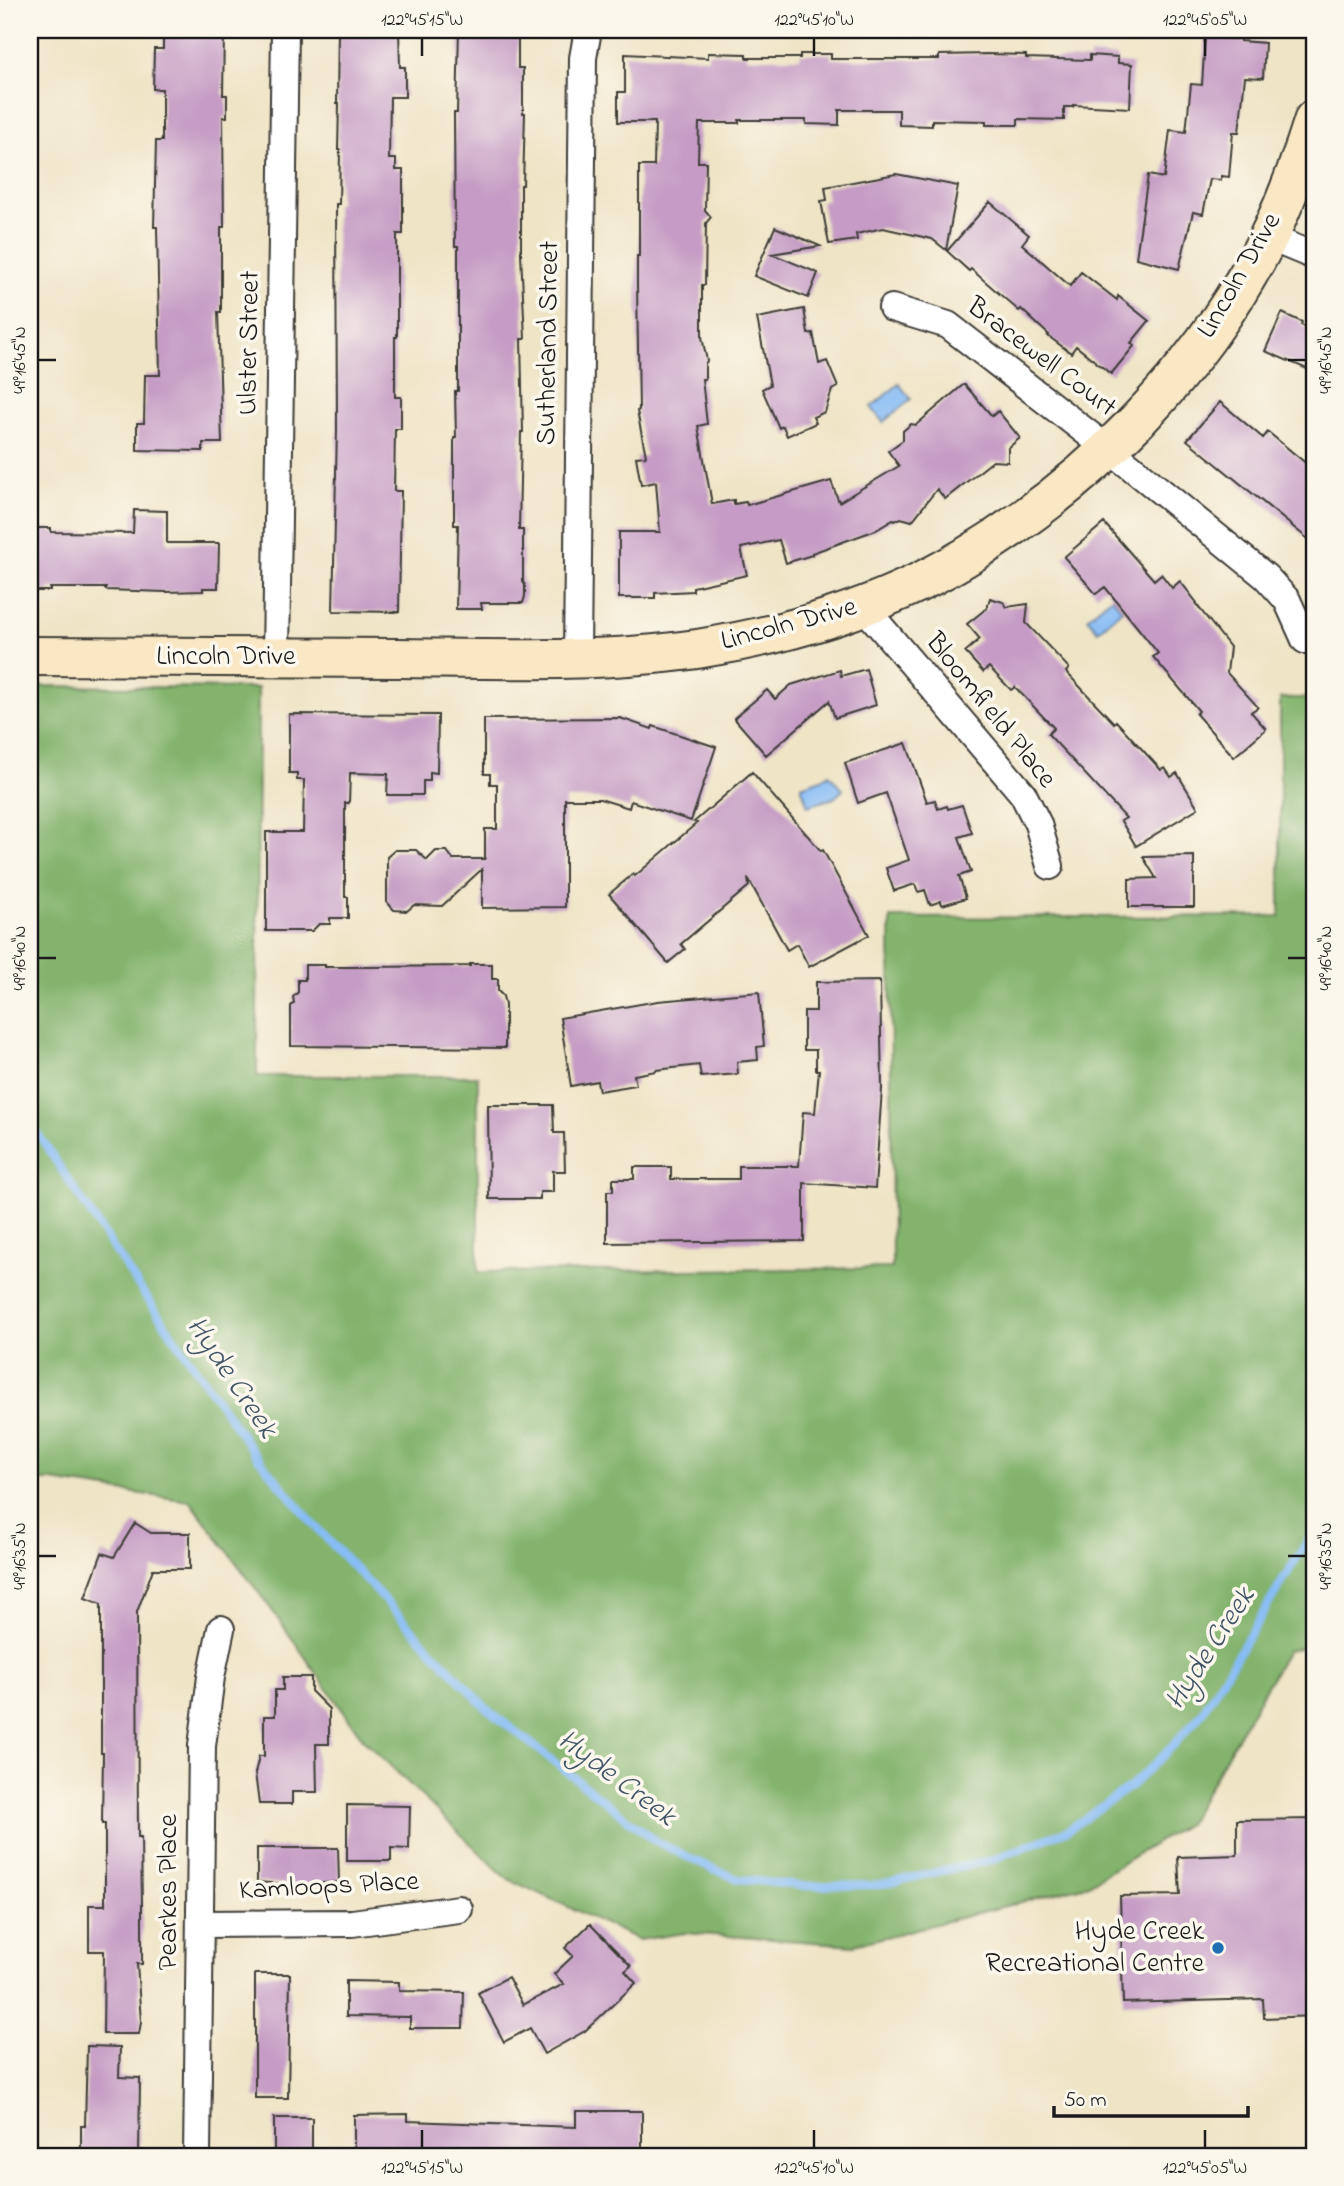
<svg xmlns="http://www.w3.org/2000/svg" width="1344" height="2186" font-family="'Indie Flower',sans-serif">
	<rect width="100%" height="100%" fill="#fbf7ec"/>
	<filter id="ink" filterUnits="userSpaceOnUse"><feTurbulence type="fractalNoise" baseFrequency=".0143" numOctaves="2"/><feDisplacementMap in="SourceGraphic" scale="14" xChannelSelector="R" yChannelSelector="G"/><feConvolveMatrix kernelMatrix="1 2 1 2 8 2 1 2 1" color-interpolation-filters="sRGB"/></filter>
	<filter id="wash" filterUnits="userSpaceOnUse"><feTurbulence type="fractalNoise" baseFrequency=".00686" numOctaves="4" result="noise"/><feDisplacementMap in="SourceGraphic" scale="28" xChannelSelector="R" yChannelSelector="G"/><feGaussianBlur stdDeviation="1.57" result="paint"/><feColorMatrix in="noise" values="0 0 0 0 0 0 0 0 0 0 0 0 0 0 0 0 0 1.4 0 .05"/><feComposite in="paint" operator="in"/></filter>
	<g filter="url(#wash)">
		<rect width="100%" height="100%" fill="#efe4c6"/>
		<path fill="#83b36d" stroke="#506844" stroke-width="2" d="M30 686 258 688 257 1076H478V1272L892 1268 890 918 1280 916V698H1314V1645L1287 1651 1188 1823 1087 1885 854 1945 685 1933 639 1940 506 1878 363 1739 274 1613 190 1501 52 1481H30Z"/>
		<path fill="#87bcf5" stroke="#526c88" stroke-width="2" d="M899 384 911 399 883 422 871 407Z
			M1112 597 1122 610 1098 631 1087 618Z
			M829 774 843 790 834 798 808 806 801 786 824 778Z"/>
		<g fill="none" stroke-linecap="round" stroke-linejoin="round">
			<path stroke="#87bcf5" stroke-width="8" d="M30 1122 133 1278 254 1453 314 1525 488 1710 654 1840 693 1860 738 1879 803 1886 879 1885 991 1860 1068 1830 1130 1787 1169 1750 1201 1714 1314 1530"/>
		</g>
		<g id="blocks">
			<path fill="#c59cc5" d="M163 30H224L223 95H227V117H223L224 227H221V312H218L222 443H203V451L137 450V423H144L145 375H160L157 227H154L156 141H162V89H153L154 49H163Z
				M338 30H399L400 67H405V97H390L389 159H396V170H403V234H397V337H395V397H401V429H395L394 491H401L399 612 333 611 337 429 336 204H339L340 150H338L339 103H337Z
				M459 30H515V34H518V68H523V113H525L523 185H521V253L525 339H521L523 432H521L519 530H523V582L525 585V596L523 603H481L482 609H456L458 525H454V438H456L455 391H458V246H455L454 113H457Z
				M1205 37 1240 39V41L1265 43 1263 78 1245 77 1239 132H1233L1229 177 1221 176V180L1210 179 1203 214 1193 212 1179 269 1136 258 1148 175 1164 178 1170 130 1186 132 1191 84 1202 85Z
				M708 53 746 54V58H800V54H831V59H939V55L987 54 1026 55V58L1090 60V55L1118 57V63L1132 64 1130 108 1073 105V107H1064V120L1018 119V125H986V121L932 120V126L899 125V110H839V125L806 124V120H739V123H699L698 162H706L705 210 711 217 706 223 705 285H702V337L707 361 705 364V379H702L707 424 698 426 712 504 734 500V504L746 502 747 505 831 481 839 502 899 466 888 451 903 440V431L911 424 916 425 963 385H965L992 416 998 411 1020 438 1008 448V462L993 461 945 499 937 489 912 521 901 518 895 521 893 520 876 530 812 553V555L786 563 779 540 741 548 747 575 693 587V591L655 593V598H619V532H660L656 482 641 485 636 457 646 456 637 411 639 410 637 285V256H639V166H654L655 122H618V92H625V54L708 58Z
				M896 174 958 186 946 250 932 239 883 228 856 234 857 240 829 244 821 201 827 200 825 187Z
				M990 202 1029 235 1022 244 1070 286 1081 272 1117 300 1118 296 1149 321 1131 343 1134 346 1111 374 1076 346 1071 353 1048 336 1049 335 1021 309 1019 311 971 269 969 271 947 251Z
				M775 227 820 246 772 254 818 273 808 298 754 276Z
				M804 309 808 334 813 333 819 364 827 361 838 387 832 390 825 412 813 417 816 423 787 436 783 426 779 428 762 389 770 385 757 318Z
				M1282 313 1302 322 1301 325 1314 331V372L1265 351Z
				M1220 402 1263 438 1268 432 1314 470V544L1187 440Z
				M134 510 167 511V543H219L218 588H203V591L166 592 106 590V588H50V591H30V528H51V532L133 533Z
				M1104 523 1154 580 1161 574 1172 588 1180 581 1197 603 1196 604 1230 647 1227 673 1258 707 1251 712 1266 729 1234 757 1196 714 1199 711 1153 657 1158 653 1105 587 1096 594 1064 557Z
				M990 598 1003 602 1007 607 1028 604 1026 623 1069 668 1066 672 1114 723 1116 721 1161 770 1165 768 1171 777 1177 773 1198 808 1136 846 1121 821 1126 818 1048 734 1054 728 1015 687 1011 690 989 667 983 672 965 652 980 639 967 624 987 608Z
				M866 669 876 705 835 718 829 701 766 755 734 718 767 690 775 699 791 685 840 670 841 676Z
				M289 714 438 715 437 773 430 772V781H423V795H387L388 774 350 773 349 803H345V897H348V918H330V924H319L312 931H266V832H303L304 780H297V773H289Z
				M620 718 652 729 653 726 716 747 691 821 631 801 629 808 600 799H565V907L482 908V869L442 906 414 905 407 911 394 910 387 902V857L395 850H416L427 860 436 851H447L453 859H485V829H497V784H490V774H484V719Z
				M906 743 927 802 935 800 938 809 947 806 948 809 962 805 972 833 959 837 971 872 959 876 966 898 942 905 941 901 930 905 925 890 918 892 915 884 894 891 886 868 909 860 886 793 858 803 845 763Z
				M752 772 821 851 823 850 869 935 809 967 797 944 787 950 748 878 749 886 681 944 685 949 668 963 609 894 633 874 635 876 697 823 694 822Z
				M1194 856V907H1129V879L1156 878 1143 857Z
				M470 964H492V979H498V991L503 996 505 1005V1048L291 1046V1006L294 1003 293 997 298 992V980H305V965H325V967H367L470 966Z
				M880 981 882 1089 875 1188 804 1183V1241L607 1243V1191H613V1179H634V1167H671V1179H739V1166H799L803 1112 815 1113 819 1070H816V1050H804V1011H816V982Z
				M759 992 764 1046 757 1047 758 1060 737 1062 738 1074 701 1077 699 1065 656 1070V1071L634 1075 636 1085 599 1091 597 1081 571 1086 560 1018 658 1001Z
				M488 1105H553L554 1133H564L565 1171H553V1192H540V1199H489Z
				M135 1523 151 1533H190V1569H153L137 1612 138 1837H141L142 1905V1964H137L141 2022 139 2034H103L104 1951H89V1905H105V1824H102L103 1753H101V1604L85 1598 102 1553 114 1557Z
				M283 1677H311V1691L329 1709V1744H316L317 1792H292V1804H259L255 1773 259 1756H264V1716H275V1690H283Z
				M347 1805 410 1806 409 1849 391 1848V1861H347Z
				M1314 1819V2016L1264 2018 1263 1999 1123 2003 1120 1896 1180 1895 1178 1857 1237 1855V1820Z
				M257 1848H338L339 1882 296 1885 257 1882Z
				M590 1924 631 1966 625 1971 636 1983 585 2031 544 2054 530 2028 504 2042 478 1993 508 1977 523 2005 564 1984 554 1974 573 1956 565 1948Z
				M255 1974H290L288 2098H255Z
				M346 1981 399 1982V1991L464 1992 463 2028H410V2017L346 2016Z
				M87 2046 120 2047 119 2077 140 2078 139 2156H81V2126H85Z
				M576 2111H642V2156H435V2150H354V2115L408 2114V2121L576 2127Z
				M274 2118H312V2156H274Z"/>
		</g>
	</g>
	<g filter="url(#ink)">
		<use href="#blocks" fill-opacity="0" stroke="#3c3a36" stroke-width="2"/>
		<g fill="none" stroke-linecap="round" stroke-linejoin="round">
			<defs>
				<path id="street" d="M1268 237 1314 256
					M892 308 948 325 1130 466 1266 577 1287 600 1305 640
					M863 606 1023 794 1038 824 1050 866
					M276 657 285 30
					M577 657 583 58 588 30
					M201 1924 352 1923 459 1909
					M197 2156 202 1746 211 1677 221 1629"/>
				<path id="secondary" d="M30 656C152 657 275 657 398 658 496 659 600 663 697 649 788 635 884 606 964 558 1091 482 1199 373 1267 240 1286 202 1301 160 1314 119"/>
			</defs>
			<use href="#street" stroke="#3c3a36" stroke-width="30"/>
			<use href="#secondary" stroke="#3c3a36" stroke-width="42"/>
			<use href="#street" stroke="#fff" stroke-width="26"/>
			<use href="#secondary" stroke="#fae7c3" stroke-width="38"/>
		</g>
	</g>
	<path fill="none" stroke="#1c1c1c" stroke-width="2.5" d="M422 38V56M814 38V56M1205 38V56M38 360H56M1288 360H1306M38 958H56M1288 958H1306M38 1556H56M1288 1556H1306M422 2130V2148M814 2130V2148M1205 2130V2148"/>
	<circle fill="#1f6fb2" stroke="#fbf7ec" stroke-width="2.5" cx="1218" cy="1948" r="7"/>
	<g text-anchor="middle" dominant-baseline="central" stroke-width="7" stroke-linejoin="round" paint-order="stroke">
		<g font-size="28" fill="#1c1c1c" stroke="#fbf7ec">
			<text transform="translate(1240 276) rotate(-60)">Lincoln Drive</text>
			<text transform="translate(250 343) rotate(-89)">Ulster Street</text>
			<text transform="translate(549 343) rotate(-89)">Sutherland Street</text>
			<text transform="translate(1041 358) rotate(37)">Bracewell Court</text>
			<text transform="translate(789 625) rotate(-15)">Lincoln Drive</text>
			<text x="226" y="657">Lincoln Drive</text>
			<text transform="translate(990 711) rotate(51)">Bloomfield Place</text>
			<text transform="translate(329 1887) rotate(-3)">Kamloops Place</text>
			<text transform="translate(169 1892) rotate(-90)">Pearkes Place</text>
		</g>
		<g font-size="28" fill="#1c1c1c" stroke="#fbf7ec" text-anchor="end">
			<text x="1204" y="1932">Hyde Creek<tspan x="1204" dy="32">Recreational Centre</tspan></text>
		</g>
		<g font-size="30" font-style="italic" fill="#415468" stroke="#fbf7ec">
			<text transform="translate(231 1378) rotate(56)">Hyde Creek</text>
			<text transform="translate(1211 1649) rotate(-57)">Hyde Creek</text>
			<text transform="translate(616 1779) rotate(37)">Hyde Creek</text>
		</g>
	</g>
	<rect width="1344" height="2186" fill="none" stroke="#fbf7ec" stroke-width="77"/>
	<path d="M1054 2106v10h194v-10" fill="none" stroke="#1c1c1c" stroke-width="3.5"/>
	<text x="1064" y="2106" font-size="21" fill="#1c1c1c" stroke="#fbf7ec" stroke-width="5" paint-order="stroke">50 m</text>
	<rect x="38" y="38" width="1268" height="2110" fill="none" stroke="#1c1c1c" stroke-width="2.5"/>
	<g font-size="18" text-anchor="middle" fill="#1c1c1c">
		<text x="422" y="25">122°45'15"W</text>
		<text x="814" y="25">122°45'10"W</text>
		<text x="1205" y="25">122°45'05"W</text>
		<text transform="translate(19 360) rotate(-90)" y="6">49°16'45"N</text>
		<text transform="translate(1325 360) rotate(-90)" y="6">49°16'45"N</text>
		<text transform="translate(19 958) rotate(-90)" y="6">49°16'40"N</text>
		<text transform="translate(1325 958) rotate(-90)" y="6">49°16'40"N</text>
		<text transform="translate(19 1556) rotate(-90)" y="6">49°16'35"N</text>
		<text transform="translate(1325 1556) rotate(-90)" y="6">49°16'35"N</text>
		<text x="422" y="2173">122°45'15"W</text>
		<text x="814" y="2173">122°45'10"W</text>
		<text x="1205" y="2173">122°45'05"W</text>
	</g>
</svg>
